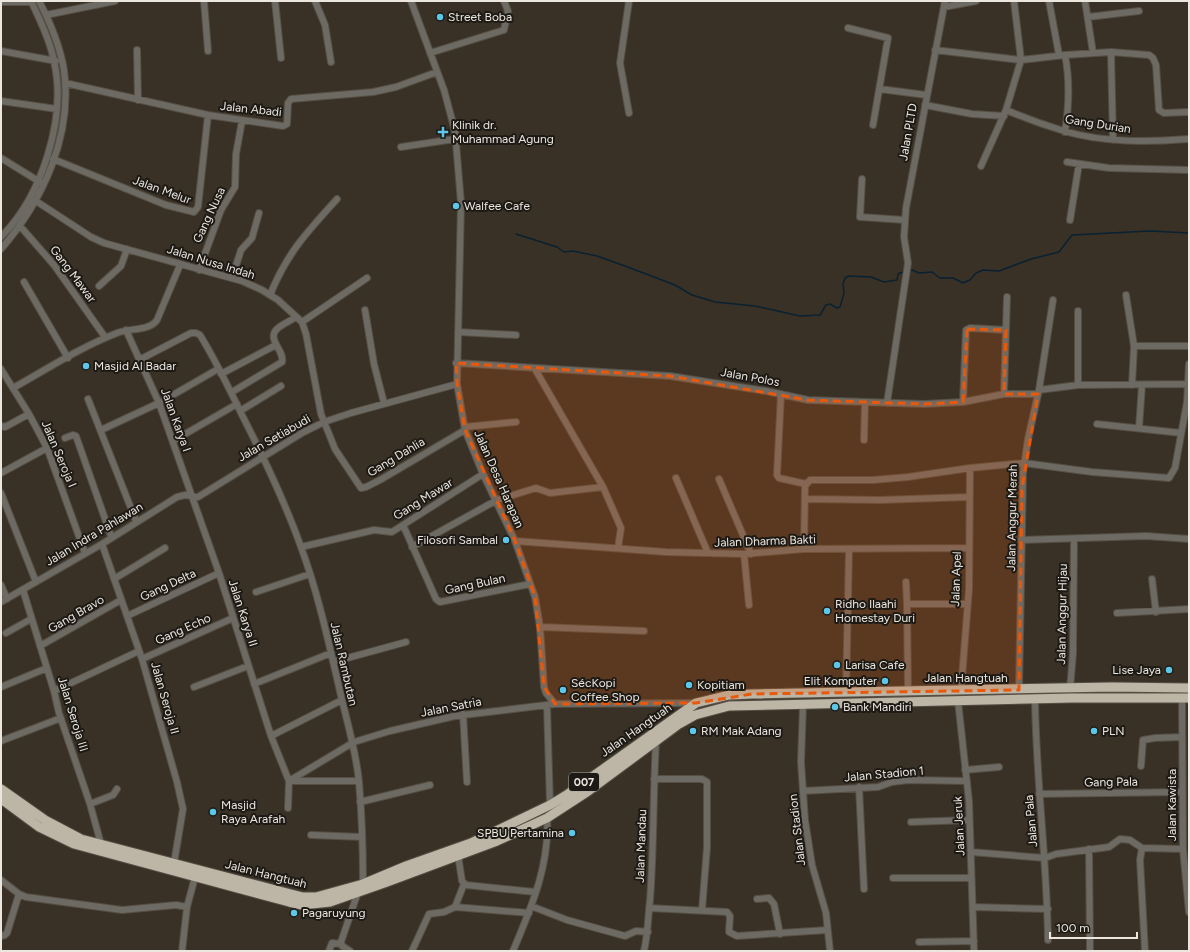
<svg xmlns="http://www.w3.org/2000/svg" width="1190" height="952" font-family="Figtree,sans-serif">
	<rect width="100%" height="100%" fill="#393126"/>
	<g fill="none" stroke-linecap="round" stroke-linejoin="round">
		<path stroke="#092131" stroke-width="1.5" d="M516 234 557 247 564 252 573 251 597 256 625 266 675 285 692 295 715 302 755 306 800 316 820 315 826 305 830 304 837 308 840 307 844 293 843 284 845 278 849 276 871 277 884 282 897 280 898 274 905 271
			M909 271 912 270 919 273 932 272 940 278H953L963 283 970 280 976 273 983 270 999 271 1031 259 1059 252 1072 235 1150 231 1189 233"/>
		<defs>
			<path id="minor" d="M204 1 208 51
				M275 1 281 58
				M315 1 325 25 331 62
				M411 1 444 90 455 131 461 203 457 384 465 430 483 474 515 541 535 597 540 627 544 687 546 693 555 704 695 703
				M629 1 620 63 629 113
				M1049 1 1059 55
				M1085 1 1093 53
				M1 2H32
				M944 7 976 1
				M46 15 115 1
				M1088 17 1139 11
				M848 28 888 38 873 125
				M137 50 138 100
				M935 50 1021 60 1065 55C1070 80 1069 106 1065 132
				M1 51 56 61
				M1111 52 1113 140
				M430 53 504 30 508 11 504 1
				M1065 55 1111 52 1149 55 1153 58 1156 65 1159 110 1164 113 1189 112
				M65 83 208 115 283 126 287 124 288 103 291 99 373 92 396 87 437 72
				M880 89 926 95
				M1 101 57 109
				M925 105 972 114 1004 116
				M1006 110C1025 118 1044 125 1064 131 1104 143 1148 142 1189 139
				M401 147 455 139
				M1 158 40 182
				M53 159 166 205 194 212 198 207 208 115
				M1067 162 1109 168 1189 170
				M981 166 1006 110 1021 60 1014 1
				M862 179 860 217 905 220
				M36 201 91 237 104 243 242 281 262 290 278 300 302 322 306 334 321 414 335 449 361 488 366 487 380 480 465 430
				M1070 220 1079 164
				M20 226 54 265 105 337
				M1 237C42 196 67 118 54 61 50 41 40 20 31 1
				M1 249C43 201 73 135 64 70 60 46 50 22 39 1
				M199 270 221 210 235 187 236 154 242 121
				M232 278 241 250 252 238 259 213
				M24 282 68 358
				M99 286 121 266 127 249
				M270 295C287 253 307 232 337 199
				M1126 295 1134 346
				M365 310 374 364 384 403
				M302 322 367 278
				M126 330 159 403 219 573 271 736 289 781 288 808
				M458 332 516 335
				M141 359 191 333H196L200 335C216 361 229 388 242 415 264 458 285 502 301 547 318 593 328 640 339 687 346 719 356 749 359 782 362 816 363 850 363 884
				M456 363 670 376 766 391 808 400 924 404 963 402 1004 394H1038
				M1 369 29 414 47 448 85 553
				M535 369 603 487 621 528 618 548
				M221 374 276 345
				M1078 385V311
				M1132 385 1134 346H1189
				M13 388C47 369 81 347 117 333 129 328 150 331 157 320L180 265
				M1039 390 1078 385 1188 384
				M232 392 282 362C285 350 265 339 278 328 283 324 290 321 296 317
				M781 394 777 475 779 478 806 484
				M1004 394 1007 297
				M88 399 136 521
				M963 402 966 330 970 328 1006 330
				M887 403 908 263 904 237 906 208 945 1
				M240 411 281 386
				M1097 424 1181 433
				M1 426 5 427 29 414
				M465 427 516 422
				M1139 428 1142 385
				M101 430 159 403 218 369
				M65 438 73 435 76 436 111 536
				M864 440 865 402
				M173 441 237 404
				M1 473 47 448
				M676 478 708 553
				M719 479 751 554
				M1 493 36 582
				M805 499 880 500 969 497
				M403 525 436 599 440 602 530 584
				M1021 540 1146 536 1189 539
				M515 541 666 552 744 554 804 549 968 548
				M102 544 142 659 177 782 183 809 174 863
				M301 547 374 530 392 532 483 474
				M412 547 497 500 536 488 550 493 603 487
				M804 549 805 486 810 480H873L908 477 970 468 1024 463 1092 472 1169 478 1175 468 1187 402 1189 364
				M744 554 749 605
				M114 579 165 548
				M1152 579 1156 612
				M906 582 907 604
				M1 585 7 599
				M23 590 54 691 59 713 90 804 101 844
				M256 592 310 574
				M1 602 102 544 177 497 185 495 198 497 302 433 324 422 351 413 457 384
				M1117 613 1189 609
				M127 616 219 573
				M540 627 644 631
				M6 633 31 619
				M40 646 121 600
				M142 659 233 618
				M333 662 406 642
				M254 684 331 653
				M1 687 47 668
				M194 687 248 666
				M1070 689 1073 653 1074 539
				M961 690 969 589 970 468
				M1019 690 1023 473 1028 439 1039 390 1053 300
				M54 691 139 651
				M908 691 907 604H967
				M846 692 849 550
				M1182 698 1183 849 1189 912
				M1035 699C1036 780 1047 860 1048 940
				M958 701 969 801 974 951
				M547 705 550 805
				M803 705 801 762 805 820 812 865 826 913 830 951
				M463 714 467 782
				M271 736 342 700
				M1 741 61 718
				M1141 766 1143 740 1155 738 1182 737
				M965 770 999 767
				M654 779H702L707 782V847L702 910
				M289 781 354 742 390 731 455 716 555 704
				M291 781H359
				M859 787 864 889
				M803 791 878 787 892 782 908 780 967 781
				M1039 794 1182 792
				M360 802 430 785
				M90 804 113 795 117 789
				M911 822 969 820
				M311 835 362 837
				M1142 848 1140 860 1145 951
				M1089 849 1090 951
				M971 852 1045 858 1056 854 1109 847 1120 839 1130 840 1142 848 1183 849
				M458 855 462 881 466 885 535 892
				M893 878H971
				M1 880 19 894 26 897 122 910 176 905 187 907
				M757 899 769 898 774 904 780 934
				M531 906 567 920 625 936 636 931 648 932
				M455 907 529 913
				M973 907 1048 909
				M649 908 727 912 730 916 729 932 737 936 827 930
				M1 936 5 935 7 933 19 894
				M919 942 974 941
				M182 951 187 907 195 877
				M329 951 332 943 341 944
				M350 951 342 946 341 942 358 892
				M412 951 429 914 444 912 455 907 464 884
				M513 951C531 908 550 865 547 818
				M644 951C648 934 648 917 650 900 654 847 653 794 656 741"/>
			<path id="highway" d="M1 789 45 820 81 839 291 894 303 897H316L363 884 406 866 471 843 550 805 568 794 696 703 729 695 752 694 1112 687 1189 688
				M1 799 39 827 74 844 289 902 302 905 330 902 387 882 497 841 547 818 587 792 679 724 695 715 729 706 1072 698H1189"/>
		</defs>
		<use href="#minor" stroke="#554e43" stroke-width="8"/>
		<use href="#highway" stroke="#554e43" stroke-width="11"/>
		<use href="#minor" stroke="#6d6a64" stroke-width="6"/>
		<use href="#highway" stroke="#bdb6a7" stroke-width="9"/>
	</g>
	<path fill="#e8590c" fill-opacity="0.2" stroke="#e8590c" stroke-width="3" stroke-dasharray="8 5" stroke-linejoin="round" d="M967 329 1006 330 1004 394H1038L1022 488 1019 690 752 694 696 703 555 704 544 687 535 597 515 541 465 430 457 384 456 363 670 376 808 400 924 404 963 402Z"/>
	<g fill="#5dc7e8" stroke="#1d1a15" stroke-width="1.5">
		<circle cx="440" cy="17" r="4"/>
		<path d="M441 126h4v4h4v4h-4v4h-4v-4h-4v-4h4z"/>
		<circle cx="456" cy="206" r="4"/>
		<circle cx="86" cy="366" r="4"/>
		<circle cx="506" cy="540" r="4"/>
		<circle cx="827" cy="611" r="4"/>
		<circle cx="837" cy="665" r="4"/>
		<circle cx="1169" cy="670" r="4"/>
		<circle cx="885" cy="681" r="4"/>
		<circle cx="689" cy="685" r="4"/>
		<circle cx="563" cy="690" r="4"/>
		<circle cx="835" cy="707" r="4"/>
		<circle cx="693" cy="731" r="4"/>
		<circle cx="1094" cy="731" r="4"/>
		<circle cx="213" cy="812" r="4"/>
		<circle cx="572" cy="833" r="4"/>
		<circle cx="294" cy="913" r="4"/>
	</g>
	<g text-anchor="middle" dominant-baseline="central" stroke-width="4" stroke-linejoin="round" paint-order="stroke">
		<rect fill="#1d1a15" stroke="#ada9a2" stroke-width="1" x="569" y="773" width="30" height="18" rx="3"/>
		<g font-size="11" font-weight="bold" fill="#ebe6de">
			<text x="584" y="782">007</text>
		</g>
		<g font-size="12" fill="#ebe6de" stroke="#1d1a15" text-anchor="start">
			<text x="448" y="17">Street Boba</text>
			<text x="452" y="125">Klinik dr.<tspan x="452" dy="14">Muhammad Agung</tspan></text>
			<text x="464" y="206">Walfee Cafe</text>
			<text x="94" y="366">Masjid Al Badar</text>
			<text x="498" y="540" text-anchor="end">Filosofi Sambal</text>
			<text x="835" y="604">Ridho Ilaahi<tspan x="835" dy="14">Homestay Duri</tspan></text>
			<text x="845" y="665">Larisa Cafe</text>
			<text x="1161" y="670" text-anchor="end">Lise Jaya</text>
			<text x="877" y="681" text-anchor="end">Elit Komputer</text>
			<text x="571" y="683">SécKopi<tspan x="571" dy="14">Coffee Shop</tspan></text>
			<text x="697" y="685">Kopitiam</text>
			<text x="843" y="707">Bank Mandiri</text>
			<text x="701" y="731">RM Mak Adang</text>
			<text x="1102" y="731">PLN</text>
			<text x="221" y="805">Masjid<tspan x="221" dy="14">Raya Arafah</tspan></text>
			<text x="564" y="833" text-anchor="end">SPBU Pertamina</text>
			<text x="302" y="913">Pagaruyung</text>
		</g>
		<g font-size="12" fill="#ebe6de" stroke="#1d1a15">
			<text transform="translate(251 109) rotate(6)">Jalan Abadi</text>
			<text transform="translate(1098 124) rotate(9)">Gang Durian</text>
			<text transform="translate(908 132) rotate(-80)">Jalan PLTD</text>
			<text transform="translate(162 190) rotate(20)">Jalan Melur</text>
			<text transform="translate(209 215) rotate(-65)">Gang Nusa</text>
			<text transform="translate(211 262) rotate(17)">Jalan Nusa Indah</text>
			<text transform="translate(73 274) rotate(53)">Gang Mawar</text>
			<text transform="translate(750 377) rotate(10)">Jalan Polos</text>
			<text transform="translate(176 420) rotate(70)">Jalan Karya I</text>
			<text transform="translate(274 438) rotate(-30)">Jalan Setiabudi</text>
			<text transform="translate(59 454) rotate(67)">Jalan Seroja I</text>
			<text transform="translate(396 457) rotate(-31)">Gang Dahlia</text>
			<text transform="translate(499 479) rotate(66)">Jalan Desa Harapan</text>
			<text transform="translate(423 499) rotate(-32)">Gang Mawar</text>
			<text transform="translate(1012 518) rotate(-89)">Jalan Anggur Merah</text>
			<text transform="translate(94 534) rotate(-31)">Jalan Indra Pahlawan</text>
			<text transform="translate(765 541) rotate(-2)">Jalan Dharma Bakti</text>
			<text transform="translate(956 579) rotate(-88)">Jalan Apel</text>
			<text transform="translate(475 584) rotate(-12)">Gang Bulan</text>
			<text transform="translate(168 585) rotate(-25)">Gang Delta</text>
			<text transform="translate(243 613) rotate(72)">Jalan Karya II</text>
			<text transform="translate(76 614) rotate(-30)">Gang Bravo</text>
			<text transform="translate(1062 614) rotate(-89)">Jalan Anggur Hijau</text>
			<text transform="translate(183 629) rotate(-24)">Gang Echo</text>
			<text transform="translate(344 664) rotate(77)">Jalan Rambutan</text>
			<text x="966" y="678">Jalan Hangtuah</text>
			<text transform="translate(165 698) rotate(74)">Jalan Seroja II</text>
			<text transform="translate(451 707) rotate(-11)">Jalan Satria</text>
			<text transform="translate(73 714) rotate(73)">Jalan Seroja III</text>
			<text transform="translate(636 730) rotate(-35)">Jalan Hangtuah</text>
			<text transform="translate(884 774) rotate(-5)">Jalan Stadion 1</text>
			<text transform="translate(1111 782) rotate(-1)">Gang Pala</text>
			<text transform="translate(1172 805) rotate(-90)">Jalan Kawista</text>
			<text transform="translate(1031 821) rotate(-95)">Jalan Pala</text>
			<text transform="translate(959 826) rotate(-93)">Jalan Jeruk</text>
			<text transform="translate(797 830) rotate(-97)">Jalan Stadion</text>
			<text transform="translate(641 846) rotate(-88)">Jalan Mandau</text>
			<text transform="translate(266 874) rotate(14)">Jalan Hangtuah</text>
		</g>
	</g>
	<rect width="1190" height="952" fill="none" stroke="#ebe6de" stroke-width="4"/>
	<path d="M1050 932v6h87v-6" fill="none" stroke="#ebe6de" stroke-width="2"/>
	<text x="1056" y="932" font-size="12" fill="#ebe6de" stroke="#1d1a15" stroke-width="3" paint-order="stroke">100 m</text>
</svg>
